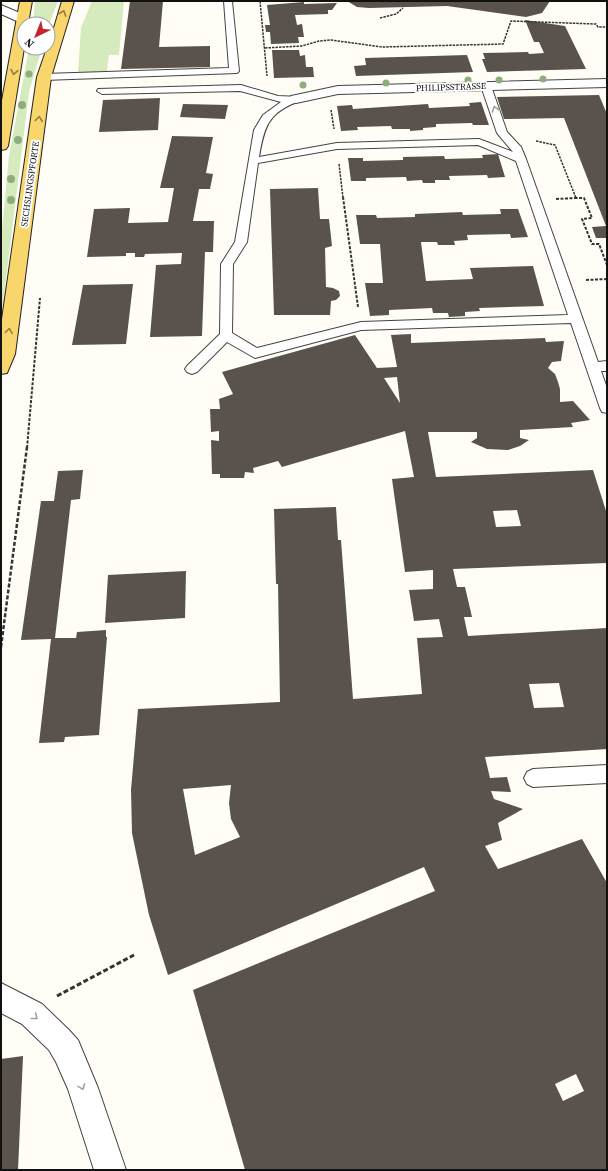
<svg xmlns="http://www.w3.org/2000/svg" width="608" height="1171" font-family="'Source Serif 4',serif">
	<rect width="100%" height="100%" fill="#fffdf5"/>
	<path fill="#d5ebbd" d="M35 1H58L48 27V24H33Z
		M92 1H124L119 55H109L107 71 78 73 81 28Z
		M29 48H42L29 92 1 320V240L9 156Z"/>
	<path fill="#5a524d" fill-rule="evenodd" d="M130 1H163L159 47 210 46V67L121 69Z
		M347 1H550L542 13 526 17 447 6 369 8 357 7Z
		M304 2V4L337 3 332 10H328V14L295 15 297 25 302 24 304 37H298L299 43 271 44 270 32H266L265 25H270L267 5Z
		M525 20 565 26 586 69 487 72 482 59H485L483 53 528 52 529 54 544 53 539 42H534Z
		M272 50H299L300 56 305 55 306 67H313L314 77 274 78Z
		M467 55 473 72 356 76 354 66 366 65 365 58Z
		M599 95 607 114V238H596L592 227 606 226 564 118 504 119 497 97Z
		M160 98 158 130 99 132 103 100Z
		M481 102 489 125H473L472 123 436 124V127L423 128V130L410 131V129H392L391 126 357 127 358 130 341 131 337 106 352 105 353 109 428 104 429 108 470 106 469 103Z
		M183 104 228 105 225 119 180 117Z
		M172 136 213 137 206 173 213 174 210 189H199L193 221H214L213 252H205L202 336 150 337 156 265 181 264 182 253 145 254 144 257H135V253H126V256L87 257 94 209 130 208 128 223 168 222 174 188H160Z
		M498 154 505 177 488 178 487 175 449 176 450 180H435V183H423L422 180 407 181 406 177 366 178V181H351L348 158H363V161L403 160V157L444 156 445 159 483 158 482 155Z
		M318 188 320 219H329L332 246 325 248 326 287 333 288 339 291 340 296 336 300 331 301 330 315H274L270 189Z
		M500 209H518L528 237 511 238 510 234 467 235 468 240 454 241 455 245H438L437 242H421L426 281 473 279 470 268 533 266 544 306 479 308 480 311 465 312V316L449 317 448 313H433L432 308 389 310V315L370 316 365 283H383L380 244H360L356 215H376L377 218 415 217V214L462 212 463 215 501 214Z
		M133 284 126 344 72 345 83 285Z
		M411 334V343L545 338 546 342 564 341 561 361 552 362 548 368 555 374 558 382 560 389V402L573 401 590 420 571 423 573 427 520 430V438L529 440 520 446 508 450 487 449 471 442 477 438V432H428L436 477 593 470 607 514V563L453 569 457 587H465L472 617H464L468 636 607 628V749L485 757 490 778 507 777 511 792 491 791 494 799 523 809 498 823 502 840 485 846 498 869 582 839 607 883V1170H245L193 990 435 891 424 867 168 975 149 915 132 833 131 790 138 709 280 702 278 584H276L274 509 336 507 338 540H341L353 699 422 694 417 638 443 637 439 619 414 621 409 590 433 589V570L405 572 392 479 414 477 405 431 282 467 278 461 253 468 254 473 245 472 244 478H220V474H212L211 440 219 441V431L211 432 210 409H220L219 399 233 394 222 372 355 335 377 368 397 367 391 335ZM397 377 400 403 384 378ZM517 510 521 526 496 527 493 511ZM559 683 564 707 534 708 529 684ZM231 785 229 803 231 819 240 837 195 855 183 789ZM576 1074 584 1091 563 1101 555 1084Z
		M83 470 80 499 71 500 55 638H76L77 632 106 630V637H107L99 735 65 737 64 742 39 743 51 639 21 640 41 501H54L58 471Z
		M186 571 185 618 105 623 108 575Z
		M23 1056 18 1170H1V1059Z"/>
	<g fill="none" stroke-linecap="round" stroke-linejoin="round">
		<defs>
			<path id="lane" d="M224 1H232L239 71 237 73 44 80 39 77 44 74 229 68Z
				M486 83 491 86 507 132 521 147 526 159 598 362 607 361V371H601L607 388V413L602 412 600 408 571 323 361 330 255 358 227 342 197 372 192 374 187 372 185 369 187 366 220 334 221 264 235 242 254 130 263 115 281 102 240 91 102 94 97 91 98 89 241 85 278 96 300 97 301 99 300 101C268 112 264 127 259 157L337 143 479 139 513 152 497 133 481 86ZM478 145 516 161 568 315 361 322 257 348 232 333 233 264 247 242 258 163 337 149Z
				M607 765V783L533 787 527 784 524 778 527 772 533 769Z"/>
			<path id="street" d="M1 5 27 16 29 19 27 22H19L1 14Z
				M607 79V87L338 94 296 103 291 102 289 99 291 96 338 86Z
				M1 983 42 1004 69 1030 78 1040 98 1088 126 1170H94L68 1089 56 1062 49 1050 22 1024 1 1013Z"/>
			<path id="primary" d="M20 1H32L28 24H24V48L8 146 6 149 1 150V106Z
				M62 1H74L51 77 15 354 7 373 1 374V326L37 77 47 48H48Z"/>
		</defs>
		<use href="#lane" stroke="#444" stroke-width="2"/>
		<use href="#street" stroke="#444" stroke-width="2"/>
		<use href="#primary" stroke="#222" stroke-width="2"/>
		<path stroke="#333" stroke-width="1.5" stroke-dasharray="2.5 1" stroke-linecap="butt" d="M260 1 267 76
			M380 18 396 14 403 8
			M265 48 302 46 319 41 331 40 382 47 503 44 511 21 596 24 598 27H607
			M331 110 334 129
			M536 141 555 145 576 198
			M339 164 343 198"/>
		<path stroke="#333" stroke-width="2" stroke-dasharray="3 1.5" stroke-linecap="butt" d="M343 197 358 307
			M575 197 576 198H584L592 218 582 219 592 244H599L607 265
			M556 199 576 198
			M586 280 607 279
			M27 448 40 298"/>
		<path stroke="#333" stroke-width="2.5" stroke-dasharray="4 2" stroke-linecap="butt" d="M1 647 27 447"/>
		<path stroke="#333" stroke-width="3" stroke-dasharray="5 2.5" stroke-linecap="butt" d="M57 996 134 955"/>
		<use href="#lane" fill="#fff" fill-rule="evenodd"/>
		<use href="#street" fill="#fff" fill-rule="evenodd"/>
		<use href="#primary" fill="#f9d66b" fill-rule="evenodd"/>
	</g>
	<g fill="#8dad7f">
		<circle cx="29" cy="74" r="3.5"/>
		<circle cx="543" cy="79" r="3.5"/>
		<circle cx="468" cy="80" r="3.5"/>
		<circle cx="499" cy="80" r="3.5"/>
		<circle cx="386" cy="83" r="3.5"/>
		<circle cx="303" cy="85" r="3.5"/>
		<circle cx="22" cy="105" r="4"/>
		<circle cx="18" cy="140" r="4"/>
		<circle cx="11" cy="179" r="4"/>
		<circle cx="11" cy="200" r="4"/>
	</g>
	<defs><path id="oneway-chevron" d="M-2-3.5L2.5 0L-2 3.5" fill="none" stroke-width="1.6" stroke-linecap="round" stroke-linejoin="round"/></defs>
	<g stroke="#917d42">
		<use href="#oneway-chevron" transform="translate(63 13) rotate(-71)"/>
		<use href="#oneway-chevron" transform="translate(14 72) rotate(100)"/>
		<use href="#oneway-chevron" transform="translate(39 119) rotate(-82)"/>
		<use href="#oneway-chevron" transform="translate(9 331) rotate(-82)"/>
	</g>
	<g stroke="#a0a0a0">
		<use href="#oneway-chevron" transform="translate(495 109) rotate(-109)"/>
		<use href="#oneway-chevron" transform="translate(35 1017) rotate(39)"/>
		<use href="#oneway-chevron" transform="translate(82 1087) rotate(69)"/>
	</g>
	<g text-anchor="middle" dominant-baseline="central" stroke-width="4" stroke-linejoin="round" paint-order="stroke">
		<g font-size="9" fill="#111" stroke="#fff">
			<text transform="translate(451 87) rotate(-2)">PHILIPSSTRASSE</text>
			<text transform="translate(30 184) rotate(-82)">SECHSLINGSPFORTE</text>
		</g>
	</g>
	<rect width="608" height="1171" fill="none" stroke="#111111" stroke-width="4"/>
	<g transform="translate(36 36) rotate(223)"><circle r="19" fill="#ffffff" stroke="#a0a0a0"/>
	<path d="M0-3L7 15L0 10L-7 15Z" fill="#c4262e"/>
	<text y="-6" font-size="11" font-weight="bold" text-anchor="middle" fill="#111111">N</text>
	</g>
</svg>
